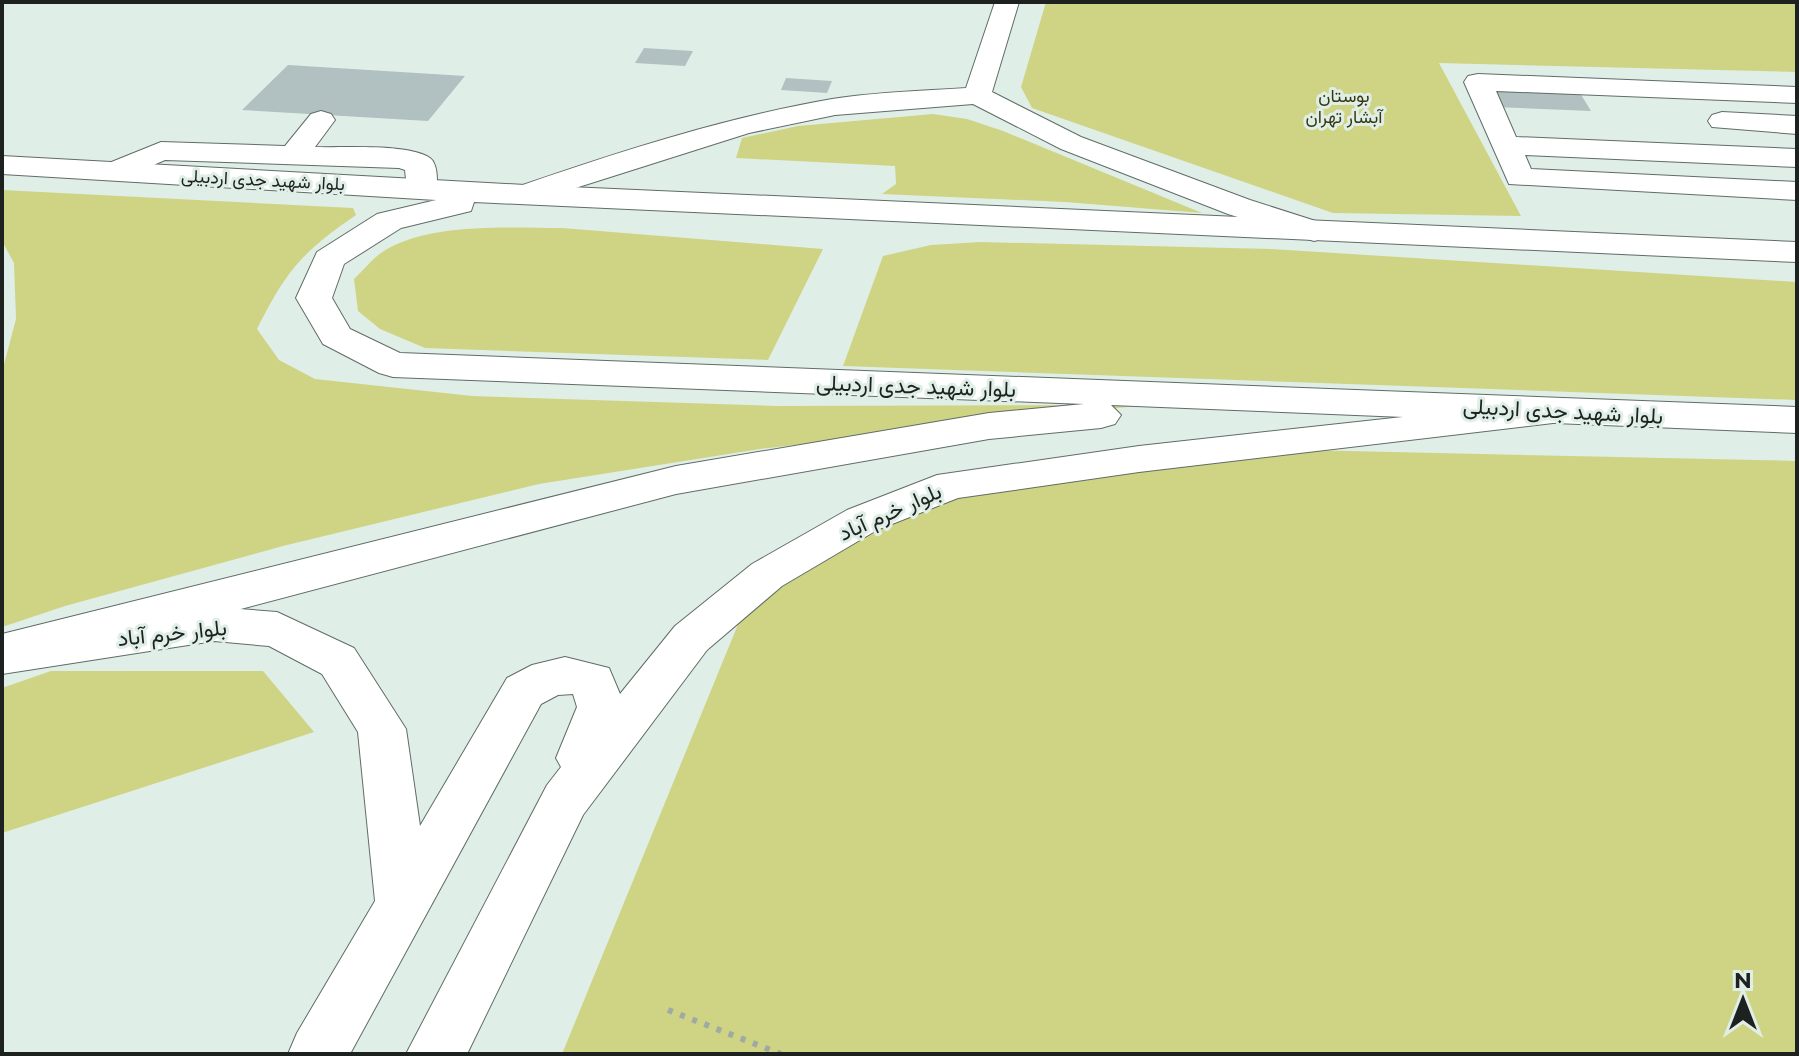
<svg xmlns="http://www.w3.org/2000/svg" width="1799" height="1056" font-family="Montserrat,Vazirmatn,sans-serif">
	<rect width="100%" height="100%" fill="#e0eee8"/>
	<path fill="#ced483" d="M1046 2H1797V72L1439 63 1521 216 1333 213 1032 108 1021 87Z
		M933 114 967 119 1003 131 1202 213 1065 202 882 194 896 184 895 166 736 158 742 138 798 126Z
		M2 190 353 208 356 215C302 252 286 271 257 329L279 360 315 379 472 396 776 406 1144 405 760 449 539 484 283 546 65 606 2 627V372L16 319 14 263 2 241Z
		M562 228 823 249 768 360 425 348 380 329 358 311 354 279C363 271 371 260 381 253 426 222 509 228 562 228Z
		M980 242 1271 249 1797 282V400L843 366 883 256 931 245Z
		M1209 448 1797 461V1054H562L748 600 920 504Z
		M51 671H263L314 732 2 833V688Z"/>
	<path fill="#b1c0c0" d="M644 48 693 51 685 66 635 63Z
		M288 65 465 76 428 121 242 110Z
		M786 78 832 81 827 93 781 90Z
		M1483 85 1577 88 1591 111 1494 107Z"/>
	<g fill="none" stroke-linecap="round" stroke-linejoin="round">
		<defs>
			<path id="minor" d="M995 2H1019L992 92 1081 137 1250 200 1325 224 1330 231 1325 238 1314 241 1228 214 1061 149 973 104 835 115 749 133 525 204 514 202 509 195 514 188C618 152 723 118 832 99 875 92 921 91 966 88Z
				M1478 74 1797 87V103L1496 91 1516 137 1797 149V167L1525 155 1531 169 1797 182V200L1509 184 1464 82 1468 76Z
				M321 111 331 114 335 120 315 147C342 148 408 143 430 158 438 164 437 180 437 189L433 196 422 198 411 196 407 189 405 170 399 168 165 160 126 177 115 180 104 177 100 171 104 165 161 142 285 146 311 114Z
				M1722 112 1797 116V134L1712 127 1708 121 1712 115Z
				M1539 402 1553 405 1558 414 1553 423 1139 472 958 498 877 530 782 586 707 650 583 815 467 1054H406L547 785 561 767 556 758 577 707 573 694 558 695 541 704 350 1054H288L297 1033 375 901 358 732 322 674 269 646 214 641 2 674V638L214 607 277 612 354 648 406 729 420 826 507 678 532 665 565 657 609 668 620 694 675 626 752 564 847 510 937 475 1139 446Z"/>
			<path id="major" d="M2 156 525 185 1797 242V262L474 202 471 211 401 228 344 264 332 298 350 329 400 353 1797 407V433L1111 405 1121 415 1115 424 1101 428 989 439 676 494 2 672V634L676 466 989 413 1084 404 393 377 379 373 323 344 296 298 317 252 377 214 436 200 2 174Z"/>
		</defs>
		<use href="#minor" stroke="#606c67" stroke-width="2"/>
		<use href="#major" stroke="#606c67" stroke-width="2"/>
		<path stroke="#9faaa5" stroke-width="6" stroke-dasharray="5 8" stroke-linecap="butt" d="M668 1010 781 1054"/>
		<use href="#minor" fill="#fff" fill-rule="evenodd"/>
		<use href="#major" fill="#fff" fill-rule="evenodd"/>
	</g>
	<g text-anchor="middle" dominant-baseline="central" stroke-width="6" stroke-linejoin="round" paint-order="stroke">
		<g font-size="18" fill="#363811" stroke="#e0eee8">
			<text x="1344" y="96">بوستان<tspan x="1344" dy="21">آبشار تهران</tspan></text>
		</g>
		<g font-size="18" fill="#1d2220" stroke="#e0eee8">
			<text transform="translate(263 180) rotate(3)">بلوار شهید جدی اردبیلی</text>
		</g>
		<g font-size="22" fill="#1d2220" stroke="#e0eee8">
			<text transform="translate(916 386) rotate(2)">بلوار شهید جدی اردبیلی</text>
			<text transform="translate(1563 411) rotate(3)">بلوار شهید جدی اردبیلی</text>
			<text transform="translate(890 512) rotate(-24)">بلوار خرم آباد</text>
			<text transform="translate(172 633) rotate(-6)">بلوار خرم آباد</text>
		</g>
	</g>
	<rect width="1799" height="1056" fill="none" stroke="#1d2220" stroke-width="8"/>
	<g transform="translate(1743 1000)" stroke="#e0eee8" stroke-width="6" paint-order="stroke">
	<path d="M0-6L14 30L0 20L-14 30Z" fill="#1d2220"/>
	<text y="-12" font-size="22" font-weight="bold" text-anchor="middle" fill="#1d2220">N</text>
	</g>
</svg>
